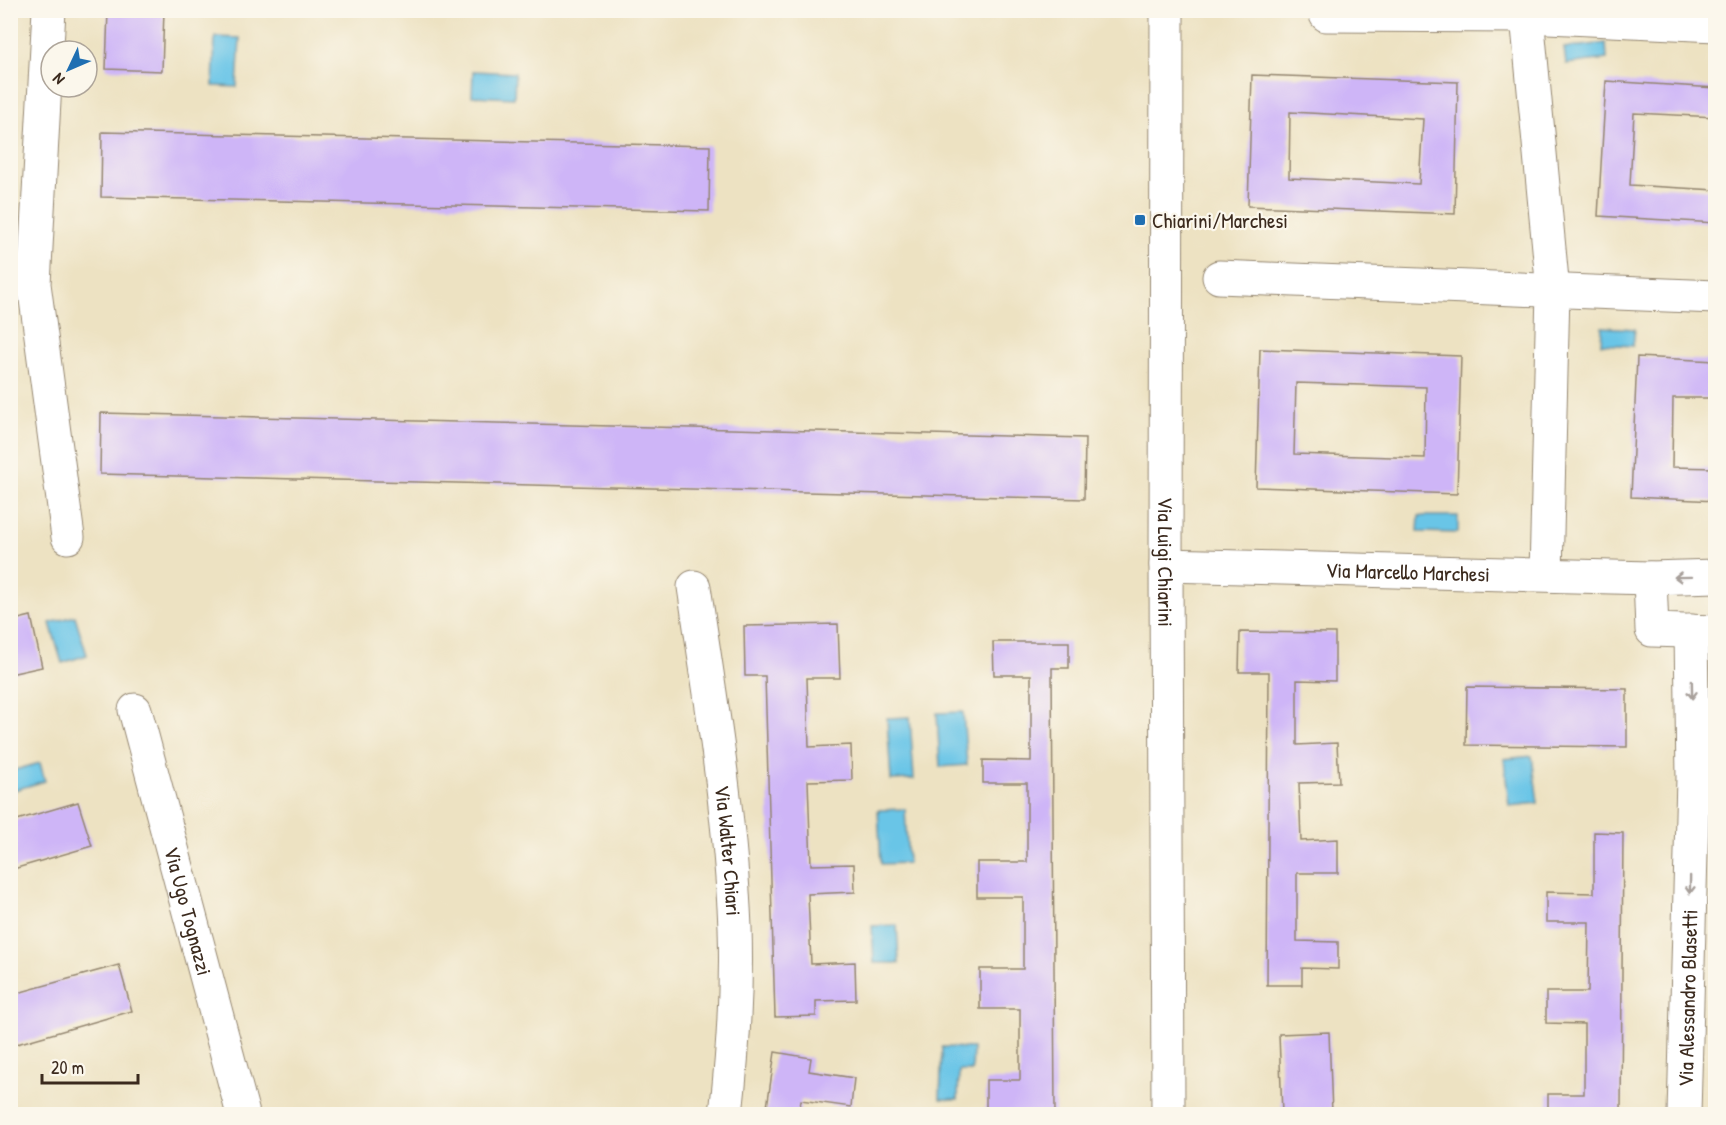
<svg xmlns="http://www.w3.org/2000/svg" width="1726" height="1125" font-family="'Patrick Hand',sans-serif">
	<rect width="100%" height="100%" fill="#fbf7ec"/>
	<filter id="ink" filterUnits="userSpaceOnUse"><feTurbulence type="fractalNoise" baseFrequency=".0167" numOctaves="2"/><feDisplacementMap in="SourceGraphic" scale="12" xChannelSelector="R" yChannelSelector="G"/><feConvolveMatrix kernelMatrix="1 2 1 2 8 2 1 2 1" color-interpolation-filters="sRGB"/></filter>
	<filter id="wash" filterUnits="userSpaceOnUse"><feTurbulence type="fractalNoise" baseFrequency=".008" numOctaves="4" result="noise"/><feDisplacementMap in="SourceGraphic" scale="24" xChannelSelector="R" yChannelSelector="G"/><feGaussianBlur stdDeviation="1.35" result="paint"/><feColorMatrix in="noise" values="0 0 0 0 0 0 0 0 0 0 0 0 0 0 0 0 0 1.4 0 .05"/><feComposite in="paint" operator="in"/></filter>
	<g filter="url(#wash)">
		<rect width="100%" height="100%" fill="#ede2c2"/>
		<path fill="#69c5e7" stroke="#527882" stroke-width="1.5" d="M215 37 240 38 237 87 213 86Z
			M1606 43 1607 59 1566 64 1564 48Z
			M473 71 515 73 514 98 472 96Z
			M1602 327 1635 329 1633 346 1601 344Z
			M1419 516H1458V533L1418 532Z
			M75 616 87 655 62 663 50 623Z
			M963 712 967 765 940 767 937 713Z
			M910 717 914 779 891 780 887 718Z
			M1532 756 1538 803 1509 806 1504 759Z
			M40 763 45 781 11 791V771Z
			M905 809 908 863 881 864 878 810Z
			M897 925 899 963H874L872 926Z
			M942 1047 973 1048 972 1071H959L958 1099H940Z"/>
		<g id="blocks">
			<path fill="#ceb5f7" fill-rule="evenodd" d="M108 10H164L162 71 106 69Z
				M1252 75 1458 82 1455 214 1248 206ZM1290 112 1423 119 1419 184 1289 178Z
				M1606 81 1716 88V117L1634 113 1630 185 1716 190V223L1598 216Z
				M102 132 710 146 709 211 101 197Z
				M1260 349 1461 356 1457 494 1256 487ZM1296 383 1426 387 1425 458 1294 454Z
				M1637 357 1716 361V398H1673L1672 467 1716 468V501L1631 497Z
				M101 413 1085 438 1084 499 100 474Z
				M31 616 42 667 10 674V621Z
				M838 624 840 678H807L809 747 851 745 852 780 808 781 811 865 854 864 855 892 808 894 811 964 855 962 856 1000 816 1001V1016L775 1017 765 676H745L744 626Z
				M1240 632 1335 633V681L1297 680V745L1337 743 1339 782 1299 783 1301 841 1338 839V873H1297V941L1338 942V969L1302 968V985H1267L1269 672H1239Z
				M993 642H1069V668H1052L1055 1114H1030V1112L986 1113V1080H1020V1009H980V969H1023V897H977V862H1027V783H983V760L1031 761V675H994Z
				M1467 687 1627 689V747L1466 745Z
				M78 802 92 846 10 870V822Z
				M1594 832 1623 833 1621 1114H1548V1094H1584V1024L1546 1023V992H1588L1589 922H1546V892L1594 893Z
				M119 965 132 1011 10 1046V995Z
				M1329 1032 1332 1114H1282L1279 1034Z
				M775 1052 811 1058 809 1071 854 1078 851 1107 801 1100 799 1114H766Z"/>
		</g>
	</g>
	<g filter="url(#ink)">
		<use href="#blocks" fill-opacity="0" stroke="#948670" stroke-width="1.5"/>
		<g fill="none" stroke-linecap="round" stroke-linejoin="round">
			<defs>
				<g id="minor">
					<path d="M49 10 34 284 68 537"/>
					<path id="s1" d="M1167 10 1166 565 1168 1114"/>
					<path d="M1326 15 1527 16 1716 25"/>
					<path d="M1527 16 1553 291 1546 574"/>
					<path d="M1219 277 1716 297"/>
					<path id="s2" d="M1166 565 1650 578 1716 576"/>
					<path d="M1650 578 1652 630 1716 632"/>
					<path id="s3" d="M694 587C711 700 730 813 735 927 737 990 733 1053 726 1114"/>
					<path id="s4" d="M135 710 243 1114"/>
					<path id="s5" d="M1684 1114 1693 778 1691 631"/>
				</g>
			</defs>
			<use href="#minor" stroke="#948670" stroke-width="35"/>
			<use href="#minor" stroke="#fff" stroke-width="33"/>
		</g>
		<defs><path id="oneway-shaft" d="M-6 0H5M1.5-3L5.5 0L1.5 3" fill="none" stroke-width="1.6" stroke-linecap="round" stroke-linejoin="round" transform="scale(1.5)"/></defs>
		<g stroke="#a79f9a">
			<use href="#oneway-shaft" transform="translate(1683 577) rotate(179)"/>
			<use href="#oneway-shaft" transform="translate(1692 690) rotate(89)"/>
			<use href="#oneway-shaft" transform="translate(1690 885) rotate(91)"/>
		</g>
	</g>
	<rect fill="#1f6fb2" stroke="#fbf7ec" stroke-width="2" x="1134" y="214" width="12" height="12" rx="3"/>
	<g text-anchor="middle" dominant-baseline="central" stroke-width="4.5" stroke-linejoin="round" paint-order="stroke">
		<g font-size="21" fill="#3b2a1e" stroke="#fbf7ec" text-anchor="start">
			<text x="1152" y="220">Chiarini/Marchesi</text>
		</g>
		<g font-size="21" fill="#3b2a1e" stroke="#fbf7ec">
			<text stroke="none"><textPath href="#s1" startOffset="552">Via Luigi Chiarini</textPath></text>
			<text stroke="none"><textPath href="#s2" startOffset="242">Via Marcello Marchesi</textPath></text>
			<text stroke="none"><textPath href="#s3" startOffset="266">Via Walter Chiari</textPath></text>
			<text stroke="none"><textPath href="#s4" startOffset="208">Via Ugo Tognazzi</textPath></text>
			<text stroke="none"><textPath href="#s5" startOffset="116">Via Alessandro Blasetti</textPath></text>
		</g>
	</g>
	<rect width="1726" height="1125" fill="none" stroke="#fbf7ec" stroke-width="36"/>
	<g transform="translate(69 69) rotate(226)"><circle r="28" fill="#fbf7ec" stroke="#aea59a" stroke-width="1.5"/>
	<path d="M0-4.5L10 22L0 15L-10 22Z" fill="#1f6fb2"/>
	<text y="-9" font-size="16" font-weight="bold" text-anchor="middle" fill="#3b2a1e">N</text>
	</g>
	<path d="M42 1074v9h96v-9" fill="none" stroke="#3b2a1e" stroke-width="3"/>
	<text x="51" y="1074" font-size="18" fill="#3b2a1e" stroke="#fbf7ec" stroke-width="4.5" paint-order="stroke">20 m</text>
</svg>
